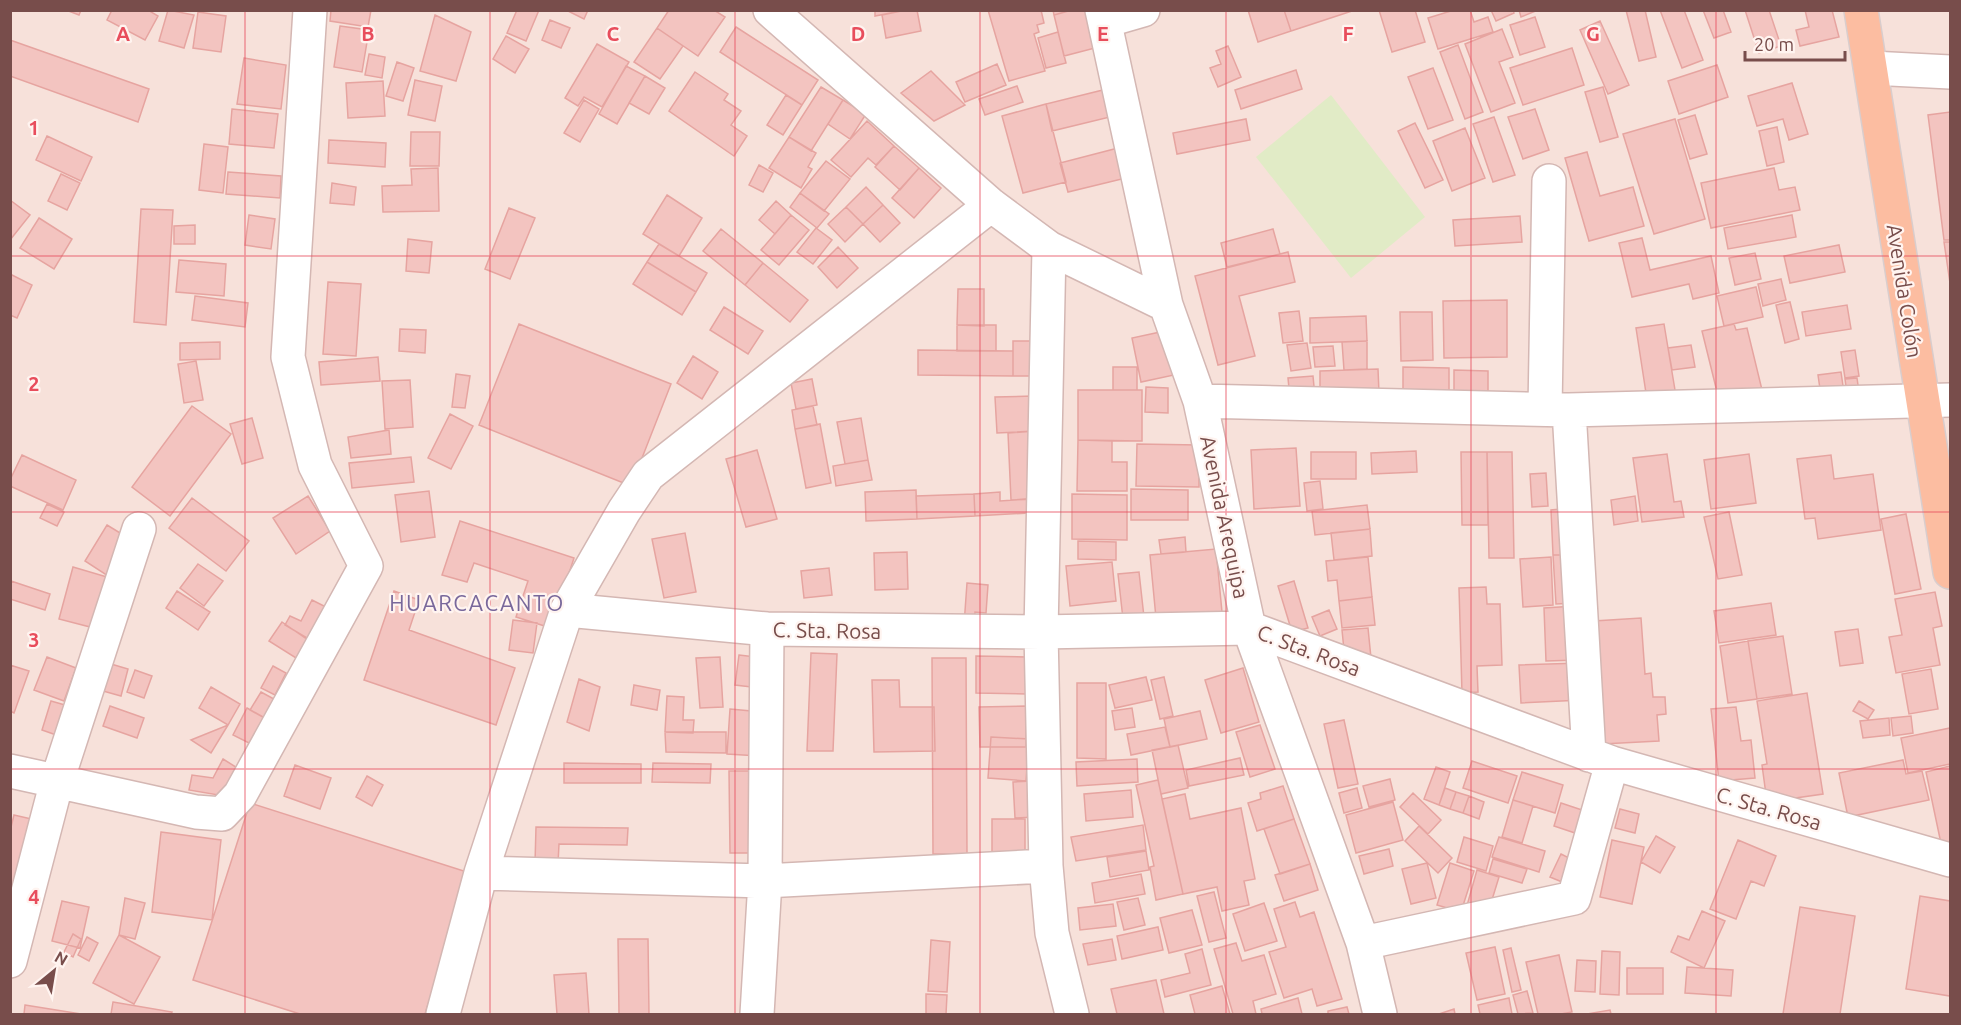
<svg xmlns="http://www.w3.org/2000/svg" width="1961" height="1025" font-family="Ubuntu,sans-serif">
	<rect width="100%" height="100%" fill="#fdefe9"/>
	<path fill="#f7e1da" d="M11 11H1950V1014H11Z"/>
	<path fill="#e1ebc6" d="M1331 95 1425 217 1351 278 1256 157Z"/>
	<path fill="#f3c4c0" stroke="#e6a4a0" stroke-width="1.5" d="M66 10H81L79 15Z
		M112 10H148L158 16 145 40 107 20Z
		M168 10 194 15 184 48 159 41Z
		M331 10H371L368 27 330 21Z
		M517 10H539L526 41 507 33Z
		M566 10H588L584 19Z
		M669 10H714L725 17 698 56 657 28Z
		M875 10H906L875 16Z
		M906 10H917L921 31 886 38 882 15Z
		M988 10H1041L1044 23 1037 25 1039 32 1034 34 1045 71 1009 81Z
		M1053 10H1072L1054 15Z
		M1072 10H1085L1095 48 1064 56 1054 15Z
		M1248 10H1284L1291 31 1258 42Z
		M1284 10H1355L1291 31Z
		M1379 10H1415L1425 42 1392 52Z
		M1454 10H1470L1474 22 1488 17 1493 32 1438 49 1428 18Z
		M1491 10H1513L1514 13 1496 21Z
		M1519 10H1538L1521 17Z
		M1626 10H1645L1656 57 1639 61Z
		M1660 10H1684L1703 60 1682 68Z
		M1703 10H1723L1731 32 1714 38Z
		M1745 10H1769L1781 46 1759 53Z
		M1805 10H1832L1839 37 1800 46 1796 30 1809 27Z
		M198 12 226 16 221 52 193 48Z
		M435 15 471 32 456 81 420 71Z
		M1535 17 1545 47 1520 55 1510 25Z
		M550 20 570 28 561 48 542 40Z
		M1600 21 1629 85 1608 94 1580 30Z
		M340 26 369 30 362 72 334 67Z
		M736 27 818 80 802 105 720 52Z
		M657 28 683 46 660 79 634 62Z
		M1502 29 1513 57 1499 62 1515 103 1491 112 1465 44Z
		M1058 32 1066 63 1046 68 1038 38Z
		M506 36 529 49 515 73 493 59Z
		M10 40 149 89 138 122 10 76Z
		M597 44 629 62 602 107 584 97 578 106 565 98Z
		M1458 45 1483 112 1465 119 1440 52Z
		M1228 46 1241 77 1218 87 1210 68 1221 64 1216 51Z
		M1572 48 1584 85 1523 105 1510 68Z
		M369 54 385 57 382 78 365 75Z
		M244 58 286 65 281 109 237 104Z
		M397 62 414 68 403 101 386 96Z
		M997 64 1006 85 965 102 956 82Z
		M1717 65 1728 97 1679 114 1668 81Z
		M626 66 645 76 617 124 599 114Z
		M1433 68 1453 120 1428 129 1408 77Z
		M1296 70 1302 89 1241 109 1235 90Z
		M931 71 965 105 934 121 901 93Z
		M695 72 728 94 724 100 741 111 731 125 747 136 734 156 669 111Z
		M645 76 665 88 649 114 629 103Z
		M415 80 442 86 435 121 408 115Z
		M383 81 385 116 348 118 346 83Z
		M1792 83 1808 134 1789 140 1783 119 1757 126 1748 96Z
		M1017 86 1023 102 985 115 979 99Z
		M821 87 843 100 811 151 789 137Z
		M1603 87 1618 137 1600 142 1585 92Z
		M1107 89 1114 116 1052 131 1046 104Z
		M786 95 802 105 783 135 767 125Z
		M584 100 599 109 580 142 564 133Z
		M843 100 866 114 850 139 828 124Z
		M1046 104 1066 182 1023 193 1002 116Z
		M232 109 278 114 274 148 229 144Z
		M1535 109 1549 150 1523 159 1508 117Z
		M1950 112V240H1944L1928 115Z
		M1695 115 1707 154 1690 159 1678 120Z
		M1494 117 1515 175 1493 182 1473 124Z
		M1246 119 1250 140 1177 154 1173 133Z
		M1675 119 1705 219 1654 234 1623 134Z
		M867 121 894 146 876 165 868 158 851 177 831 160Z
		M1415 123 1443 180 1425 188 1398 131Z
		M1777 127 1784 162 1767 166 1759 131Z
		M1465 128 1485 178 1452 191 1433 141Z
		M411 132H440L439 166H410Z
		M47 136 92 157 81 181 36 160Z
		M789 137 816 153 808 167 812 169 801 188 769 168Z
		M329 140 386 143 385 167 328 163Z
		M204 144 228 147 223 193 199 190Z
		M894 146 919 168 900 190 875 167Z
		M1122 147 1130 177 1068 192 1060 163Z
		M1587 152 1600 196 1633 187 1644 226 1589 241 1565 158Z
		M826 161 850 179 824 211 800 193Z
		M759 165 773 173 763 192 749 185Z
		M438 168 439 211 383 212 382 186 412 185 411 169Z
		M919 168 941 188 914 218 892 198Z
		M1774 168 1779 190 1795 187 1800 210 1711 228 1701 183Z
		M228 172 281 176 280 198 226 194Z
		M61 174 80 183 67 210 48 201Z
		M332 183 356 187 354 205 330 203Z
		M866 187 883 205 863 224 846 207Z
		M800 193 829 214 817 228 790 207Z
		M667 195 702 218 679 256 643 234Z
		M10 200 30 215 10 240Z
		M776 201 791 215 775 234 759 220Z
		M883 205 900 223 880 242 863 224Z
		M846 207 863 224 845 242 828 224Z
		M509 208 535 218 510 279 485 269Z
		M141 209 173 210 166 325 134 322Z
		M249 215 275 219 271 249 245 245Z
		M791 215 809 230 779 265 761 250Z
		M1792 215 1796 237 1728 249 1724 228Z
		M1520 216 1522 242 1455 246 1453 220Z
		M39 218 72 239 54 269 20 248Z
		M195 225V244H174V226Z
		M816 228 832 240 813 264 797 252Z
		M721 229 763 263 745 285 703 251Z
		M1273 229 1280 254 1227 267 1221 243Z
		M1642 238 1650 270 1711 256 1719 293 1693 299 1689 284 1632 297 1619 243Z
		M408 239 432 242 429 273 406 271Z
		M1944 242H1950V283Z
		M659 244 707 273 696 292 647 262Z
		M1839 245 1845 272 1790 283 1784 256Z
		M838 247 858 268 837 288 818 267Z
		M1288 252 1295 282 1239 296 1255 356 1218 365 1195 276Z
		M1755 253 1761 279 1735 285 1729 258Z
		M179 260 226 264 224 296 176 292Z
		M647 262 696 292 682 315 633 284Z
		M763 263 808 300 790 322 745 285Z
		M10 274 32 285 17 318 10 315Z
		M1781 279 1786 300 1763 306 1758 284Z
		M328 282 361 284 356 356 323 354Z
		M1756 287 1763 317 1724 326 1717 296Z
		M958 289H984V326L957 325Z
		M195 296 248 303 245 327 192 320Z
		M1507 300V357L1444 358 1443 301Z
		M1790 302 1799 339 1785 343 1776 305Z
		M1847 305 1851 329 1806 336 1802 312Z
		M724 307 763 331 748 354 710 330Z
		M1299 311 1303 341 1283 343 1279 313Z
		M1400 312H1432L1433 360 1401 361Z
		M1366 316 1367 341 1310 343V318Z
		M519 324 671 384 631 486 479 425Z
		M1664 324 1677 402 1648 406 1636 328Z
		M1734 324 1736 330 1747 328 1763 394 1720 404 1702 331Z
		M957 325H996V351H957Z
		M400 329 426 330 425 353 399 351Z
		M1165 331 1174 375 1141 382 1132 338Z
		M1013 341H1036V376H1013Z
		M1367 341V369L1344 370 1342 342Z
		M220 342V359L180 360V343Z
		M1307 343 1311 368 1291 371 1287 345Z
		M1691 345 1695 367 1672 370 1668 348Z
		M1333 346 1335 366 1315 367 1313 347Z
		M918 350 1013 351V376L918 375Z
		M1855 350 1859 376 1845 378 1841 352Z
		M693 356 718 372 702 399 677 383Z
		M378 357 380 381 321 385 319 362Z
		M196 361 203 400 184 403 178 364Z
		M1113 367H1137V390H1113Z
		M1403 367 1449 368V398L1403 396Z
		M1378 369 1379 393 1320 395V371Z
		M1454 370 1488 371V397H1454Z
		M1841 372 1845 400 1822 403 1818 375Z
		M456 374 470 376 465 408 452 407Z
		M1313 376 1315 397 1290 399 1288 378Z
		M1857 378 1860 399 1848 401 1845 379Z
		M812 379 817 405 796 409 791 383Z
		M410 380 413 427 385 429 382 381Z
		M1146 387 1168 388V413L1145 412Z
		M1078 390H1142V441L1078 440Z
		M1033 396 1035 431 997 433 995 397Z
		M192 406 231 434 170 516 132 487Z
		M813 406 817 425 795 429 792 410Z
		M450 414 473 426 451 469 428 458Z
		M252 418 263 458 242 464 230 424Z
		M861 418 868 460 845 464 837 422Z
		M820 424 831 483 806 488 795 429Z
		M389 430 391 454 351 458 348 437Z
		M1035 431 1043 499 1011 500 1008 433Z
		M1078 440 1112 441V462H1127V491H1077Z
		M1137 444 1199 445V487L1136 486Z
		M1296 448 1300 506 1254 509 1251 450Z
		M757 450 777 519 746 527 726 459Z
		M1416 451 1417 472 1372 474 1371 453Z
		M1311 452H1356V479H1311Z
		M1461 452H1487L1488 525H1462Z
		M1487 452H1512L1514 558H1489Z
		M1667 454 1674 502 1681 501 1684 517 1642 522 1633 458Z
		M1749 454 1756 503 1711 509 1704 460Z
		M22 455 76 480 63 510 10 486V480Z
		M1831 455 1834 479 1873 474 1881 530 1818 539 1815 518 1805 519 1797 459Z
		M411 457 414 482 352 488 349 463Z
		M868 460 872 480 836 486 833 466Z
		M1546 473 1548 506 1532 507 1530 474Z
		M1320 481 1323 509 1307 511 1304 483Z
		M1131 489 1188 490V520H1131Z
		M916 490 917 519 866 521 865 492Z
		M429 491 435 537 401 542 395 495Z
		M1000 492V501L1028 499 1029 513 975 516 974 494Z
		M974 494 975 516 917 519 916 496Z
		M1072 494 1127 495V540L1072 539Z
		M308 496 330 531 296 554 273 518Z
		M1635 496 1638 521 1614 525 1611 500Z
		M192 498 249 541 226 571 169 528Z
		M47 504 64 512 57 526 40 518Z
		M1367 505 1370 529 1315 535 1312 511Z
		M1571 508 1573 555H1553L1551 510Z
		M1729 512 1742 575 1718 579 1704 517Z
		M1906 514 1921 589 1895 594 1881 519Z
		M460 521 574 558 551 628 516 617 528 581 474 563 467 582 442 575Z
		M107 525 130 539 108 576 85 561Z
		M1370 529 1372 556 1334 560 1331 533Z
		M685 533 696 592 664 598 652 539Z
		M1185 537 1186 552 1161 554 1159 540Z
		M1078 541 1116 542V560L1078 559Z
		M1216 549 1222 612 1156 618 1150 555Z
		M907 552 908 589 875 590 874 553Z
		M1553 555H1573L1575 603 1556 604Z
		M1368 557 1372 597 1339 601 1337 580 1328 581 1326 561Z
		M1551 557 1553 605 1523 607 1520 559Z
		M1112 562 1116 601 1070 606 1066 566Z
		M198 564 223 581 204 606 180 588Z
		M73 567 107 577 94 628 59 619Z
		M829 568 832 595 804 598 801 571Z
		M1139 572 1145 626 1124 628 1118 574Z
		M11 581 50 594 45 610 10 599Z
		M1294 581 1308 628 1292 632 1278 586Z
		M967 583 988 585 986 613 975 612 974 626 964 625Z
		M1486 587 1487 604H1500L1502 665 1477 666 1478 692 1462 693 1459 588Z
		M177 591 210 612 198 630 166 608Z
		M394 591 419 600 409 630 515 668 496 725 364 680Z
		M1935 592 1942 626 1933 628 1940 665 1896 673 1889 637 1902 635 1895 599Z
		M1372 597 1375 625 1342 628 1339 601Z
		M312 600 330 609 312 641 285 625 290 616 301 621Z
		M1771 603 1776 635 1719 643 1714 611Z
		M1575 606 1578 660 1546 661 1544 608Z
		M1329 610 1337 629 1320 636 1312 617Z
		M1641 618 1645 674 1651 673 1653 697H1665L1666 714 1657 715 1659 741 1602 744 1594 621Z
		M513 620 537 623 533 653 509 650Z
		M282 622 308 640 296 658 269 641Z
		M1368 628 1371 658 1345 660 1342 630Z
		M1858 629 1863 663 1840 666 1835 632Z
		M1783 636 1792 694 1757 699 1748 641Z
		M1748 641 1757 699 1728 703 1720 646Z
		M811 653 837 654 833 751H807Z
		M739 655 764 658 760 688 735 685Z
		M976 656 1027 657V694L976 693Z
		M47 657 76 668 64 701 34 690Z
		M720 657 723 707 700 708 696 658Z
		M932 658H966L967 854H933Z
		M1581 663 1582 700 1521 703 1519 665Z
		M111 664 128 669 121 696 103 691Z
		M10 665 29 671 14 713 10 711Z
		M273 666 286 673 275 695 261 688Z
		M1243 668 1259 722 1221 733 1205 680Z
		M1931 669 1938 709 1909 714 1902 674Z
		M135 670 152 676 144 698 127 692Z
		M1146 677 1152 700 1115 708 1109 685Z
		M1164 677 1173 716 1160 719 1151 680Z
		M579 679 600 687 589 731 567 722Z
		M872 680H899L900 707H934L935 751 874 752Z
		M1077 683H1106V759L1077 758Z
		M634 685 660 690 657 710 631 705Z
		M211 687 240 704 228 725 199 708Z
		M261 692 285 705 275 724 250 710Z
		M1807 693 1823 794 1767 802 1762 765 1767 764 1757 701Z
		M667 696 684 697 683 720H694L693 733 665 732Z
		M51 701 72 707 62 737 42 730Z
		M1859 701 1874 710 1868 719 1853 711Z
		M110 706 144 718 137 738 103 726Z
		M1026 706V747H980L979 707Z
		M1736 707 1741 741 1751 740 1755 778 1719 781 1711 709Z
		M247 708 265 718 251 744 233 735Z
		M1132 708 1135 727 1115 730 1112 711Z
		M730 709 762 712 759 756 727 754Z
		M1200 711 1207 739 1170 747 1164 719Z
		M1911 716 1913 733 1893 736 1891 718Z
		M1889 718 1890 735 1863 738 1860 721Z
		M1344 720 1358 784 1338 788 1324 724Z
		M228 725 211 753 191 740Z
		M1260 725 1275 769 1250 777 1236 732Z
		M1165 727 1170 747 1131 755 1127 734Z
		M1950 728V764L1908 773 1901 738Z
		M665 732H726V753L666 752Z
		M991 737 1029 739 1026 781 988 778Z
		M1178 745 1188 788 1161 794 1152 750Z
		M1240 758 1244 775 1189 786 1186 770Z
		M223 759 239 769 224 796 189 790 192 775 213 778Z
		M1137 759 1138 782 1077 786 1076 762Z
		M1903 760 1906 774 1922 771 1929 800 1848 817 1839 773Z
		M1472 761 1517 776 1508 803 1463 788Z
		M564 763 641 764V783H564Z
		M653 763 711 764 710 783 652 782Z
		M295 765 331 778 320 809 284 796Z
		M1950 766V851L1943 853 1926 772Z
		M1436 767 1450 772 1439 805 1424 799Z
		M729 771H757L758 853H730Z
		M1522 772 1563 785 1555 813 1513 800Z
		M367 776 383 785 372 806 356 797Z
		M1390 779 1395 800 1369 807 1363 786Z
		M1158 780 1183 894 1156 900 1150 867 1154 866 1136 785Z
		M1033 781 1035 817 1015 818 1013 782Z
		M1283 786 1294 819 1257 831 1248 803 1261 799 1260 793Z
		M1357 788 1362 808 1344 813 1339 793Z
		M1445 788 1456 792 1450 809 1439 805Z
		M1131 790 1133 817 1086 821 1084 794Z
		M1456 792 1469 796 1463 813 1450 809Z
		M1413 793 1441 820 1428 834 1400 807Z
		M1185 794 1190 819 1241 808 1255 879 1244 881 1249 905 1222 911 1217 887 1183 894 1162 799Z
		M1469 796 1484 802 1479 819 1463 813Z
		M1513 800 1533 806 1522 843 1502 837Z
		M1393 802 1403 840 1356 853 1346 815Z
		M250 803 470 873 425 1014H300L193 980Z
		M1561 803 1582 810 1575 833 1554 826Z
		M1620 809 1639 814 1635 833 1615 828Z
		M14 815 36 820 21 888 10 886V831Z
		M992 819H1025V865H992Z
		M1294 819 1310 864 1280 874 1264 829Z
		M1143 825 1146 850 1076 861 1071 837Z
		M1419 826 1452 858 1438 873 1405 841Z
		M536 827 628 828 627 845 559 844 558 864 535 863Z
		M161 832 221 840 212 920 152 912Z
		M1656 836 1675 847 1660 873 1641 862Z
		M1464 837 1493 846 1486 871 1457 862Z
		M1499 837 1545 851 1539 872 1492 857Z
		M1612 840 1644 847 1632 904 1600 897Z
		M1738 840 1776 856 1764 886 1751 881 1736 919 1710 909Z
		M1389 849 1393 866 1364 874 1359 856Z
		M1146 851 1149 870 1110 877 1107 857Z
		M1561 854 1577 862 1567 884 1550 877Z
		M1493 859 1527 869 1522 883 1489 873Z
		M1427 863 1436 898 1411 904 1402 869Z
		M1450 863 1474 871 1461 912 1437 905Z
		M1310 864 1318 890 1284 901 1275 875Z
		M1477 870 1499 877 1487 916 1466 909Z
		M1141 874 1145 894 1095 903 1092 883Z
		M1214 892 1226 938 1209 942 1197 896Z
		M1920 896 1950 901V996L1906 989Z
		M125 898 145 903 135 939 119 935Z
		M1138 898 1145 925 1124 930 1117 902Z
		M62 901 89 907 80 948 52 941Z
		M1295 902 1300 917 1314 912 1342 999 1317 1006 1312 989 1284 998 1269 952 1286 947 1274 909Z
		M1264 903 1277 941 1245 951 1233 914Z
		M1113 904 1116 926 1080 930 1078 908Z
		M1800 907 1855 916 1840 1014H1783Z
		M1192 910 1202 945 1169 953 1160 918Z
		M1702 911 1725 921 1704 968 1671 952 1678 936 1689 940Z
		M1158 927 1163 950 1122 959 1117 936Z
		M73 934 81 939 73 957 64 952Z
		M119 935 160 957 134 1004 93 983Z
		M87 937 98 943 89 961 78 955Z
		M618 939H648L649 1014H619Z
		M1112 939 1116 960 1088 965 1083 944Z
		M931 940 950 942 947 992 928 991Z
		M1236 943 1242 961 1264 955 1276 994 1253 1001 1256 1014H1233L1214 949Z
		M1495 947 1505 994 1477 1000 1466 953Z
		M1511 948 1521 990 1512 992 1503 950Z
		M1202 949 1211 985 1165 997 1161 980 1190 973 1185 954Z
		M1602 951 1620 952 1619 995 1600 994Z
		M1559 955 1572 1012 1561 1014H1538L1526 962Z
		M1577 960 1596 961 1595 992 1575 991Z
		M1687 967 1733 970 1731 996 1685 993Z
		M1627 968H1663V994H1627Z
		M586 973 589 1014H557L554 975Z
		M1156 980 1164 1014H1117L1111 989Z
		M1222 986 1230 1014H1195L1190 995Z
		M1527 991 1533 1013 1518 1014 1513 995Z
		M926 994 947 995 946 1014H926Z
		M1298 998 1302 1014H1262L1261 1009Z
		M1509 998 1512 1014H1480L1478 1005Z
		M113 1002 172 1012 171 1014H111Z
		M25 1005 81 1014H24Z
		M1347 1007 1349 1014H1328V1011Z
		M1454 1009 1455 1014H1439Z
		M1610 1010 1611 1014H1587Z"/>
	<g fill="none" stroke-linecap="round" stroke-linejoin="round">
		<defs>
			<path id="minor" d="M770 10 991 205 1049 248 1166 305
				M1102 10 1166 305 1200 401 1249 628 1363 943 1380 1014
				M1105 21 1143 10
				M1871 68 1950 72
				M1049 248 1041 632 1046 866 1052 933 1072 1014
				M1200 401 1569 410 1950 400
				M1545 409 1549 181
				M1569 410 1589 755
				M567 610 767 629 1041 632 1249 628 1612 763 1950 860
				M10 771 196 812 222 814 240 795 366 566 315 465 288 357 310 10
				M481 873 765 881 1046 866
				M1363 943 1574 898 1612 763
				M10 961 57 781 139 529
				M443 1014 481 873 567 610 624 511 648 475 991 205
				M757 1014 765 881 767 629"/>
			<path id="major" d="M1861 10 1950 572"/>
		</defs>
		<use href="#minor" stroke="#d4b7b3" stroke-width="36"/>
		<use href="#major" stroke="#d9cdcd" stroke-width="36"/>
		<use href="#minor" stroke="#fff" stroke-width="33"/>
		<use href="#major" stroke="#fcbda1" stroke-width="33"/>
	</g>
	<path fill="none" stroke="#e84d5c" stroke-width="1.5" stroke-opacity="0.55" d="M245 10V1014M490 10V1014M735 10V1014M980 10V1014M1226 10V1014M1471 10V1014M1716 10V1014M10 256H1950M10 512H1950M10 769H1950"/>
	<g text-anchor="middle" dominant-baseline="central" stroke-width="4.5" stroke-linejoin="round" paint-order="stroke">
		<g font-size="21" fill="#784d4b" stroke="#fff4f0">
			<text transform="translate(1905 291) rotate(81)">Avenida Colón</text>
			<text transform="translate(1225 517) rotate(78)">Avenida Arequipa</text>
			<text transform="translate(827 630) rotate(1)">C. Sta. Rosa</text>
			<text transform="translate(1309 650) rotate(21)">C. Sta. Rosa</text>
			<text transform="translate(1769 808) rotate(16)">C. Sta. Rosa</text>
		</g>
		<g font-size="22" letter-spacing="1.5" fill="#79689b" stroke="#fff4f0">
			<text x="477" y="602">HUARCACANTO</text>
		</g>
	</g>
	<g font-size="20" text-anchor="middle" font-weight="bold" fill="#e84d5c" stroke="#fff4f0" stroke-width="4.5" stroke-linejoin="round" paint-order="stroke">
		<text x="123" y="41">A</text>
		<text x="368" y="41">B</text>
		<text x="613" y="41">C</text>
		<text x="858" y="41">D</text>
		<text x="1103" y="41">E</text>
		<text x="1348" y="41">F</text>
		<text x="1593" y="41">G</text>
		<text x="34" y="135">1</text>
		<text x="34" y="391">2</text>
		<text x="34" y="647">3</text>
		<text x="34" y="904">4</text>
	</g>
	<rect width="1961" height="1025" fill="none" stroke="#784d4b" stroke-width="24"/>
	<g transform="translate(54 971) rotate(30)" stroke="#fff4f0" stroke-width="4.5" paint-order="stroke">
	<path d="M0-4.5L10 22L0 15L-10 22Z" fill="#784d4b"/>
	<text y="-9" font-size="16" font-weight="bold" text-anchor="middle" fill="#784d4b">N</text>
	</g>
	<path d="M1745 51v9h100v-9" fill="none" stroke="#784d4b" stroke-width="3"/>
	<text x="1754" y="51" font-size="18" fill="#784d4b" stroke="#fff4f0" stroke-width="4.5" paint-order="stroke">20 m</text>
</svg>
